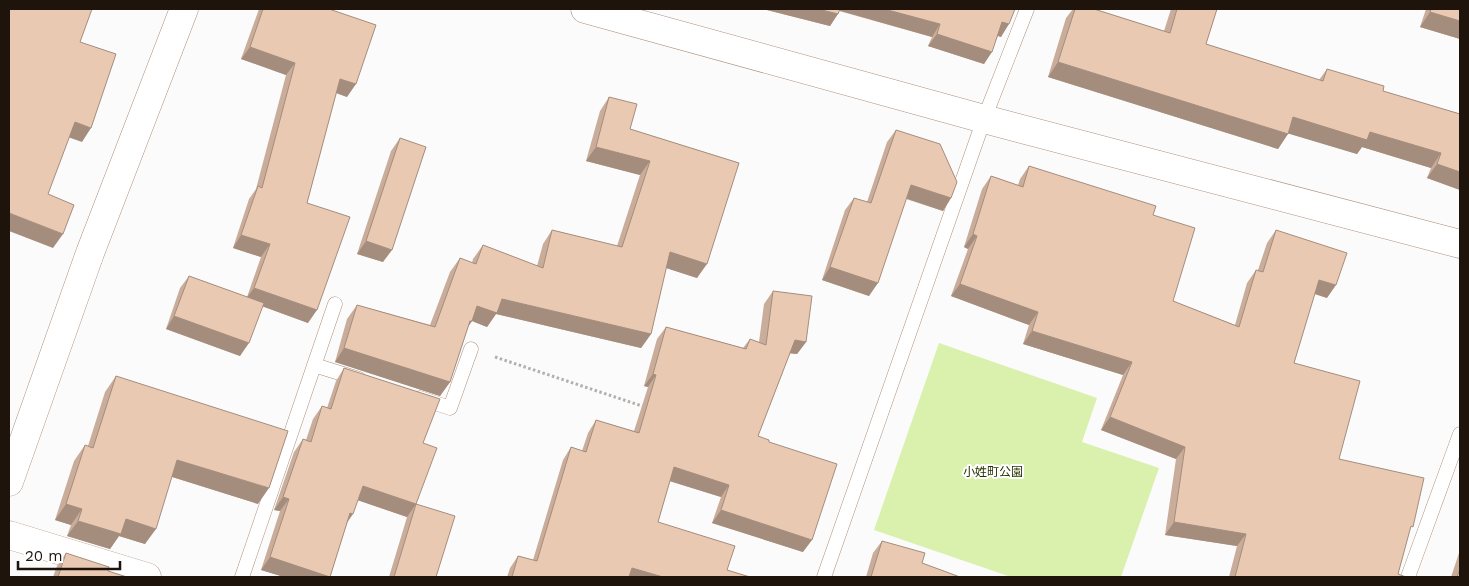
<svg xmlns="http://www.w3.org/2000/svg" width="1469" height="586" font-family="'Work Sans','Noto Sans JP',sans-serif">
	<rect width="100%" height="100%" fill="#fbfbfb"/>
	<path fill="#daf0ad" d="M939 343 1097 398 1082 442 1159 468 1121 577H1011L874 530Z"/>
	<g fill="none" stroke-linecap="round" stroke-linejoin="round">
		<defs>
			<path id="service" d="M314 365 359 379
				M420 398 450 408 471 349
				M242 577 335 304
				M824 577 984 119 1027 9
				M1408 577 1460 434"/>
			<path id="minor" d="M9 482 90 253 184 9
				M9 535 147 577"/>
			<path id="tertiary" d="M585 9 984 119 1460 244"/>
		</defs>
		<use href="#service" stroke="#b0917c" stroke-width="15"/>
		<use href="#minor" stroke="#b0917c" stroke-width="29"/>
		<use href="#tertiary" stroke="#b0917c" stroke-width="29"/>
		<path stroke="#b3afac" stroke-width="3" stroke-dasharray="2.5 2.5" stroke-linecap="butt" d="M495 357 645 407"/>
		<use href="#service" stroke="#fff" stroke-width="14"/>
		<use href="#minor" stroke="#fff" stroke-width="28"/>
		<use href="#tertiary" stroke="#fff" stroke-width="28"/>
	</g>
	<path fill="#c9ad9a" d="M259 9H329L347 97 336 93 307 203 308 323 262 306 240 356 166 329 180 288 189 276 247 297 261 257 233 248 249 199 256 189 286 75 241 59Z
		M763 9H1015L1001 37 998 36 984 64 928 46 932 37 839 11 830 26Z
		M1073 9H1094L1164 31 1171 9H1217L1206 44 1319 80 1327 69 1383 91 1460 114V190L1427 178 1431 168 1362 147 1357 154 1288 133 1278 149 1048 77 1066 18Z
		M1426 9H1460V39L1420 27Z
		M609 97 630 129 739 163 697 278 666 268 651 334 641 348 496 314 487 327 472 321 468 327 450 382 440 396 335 362 347 319 357 305 430 325 450 272 460 258 472 263 473 259 483 245 537 266 543 244 552 230 617 246 640 175 586 161 600 111Z
		M896 130 951 198 943 211 906 199 869 296 822 280 845 210 854 198 867 202 887 142Z
		M400 138 383 262 357 254 391 151Z
		M1029 166 1153 215 1173 301 1235 325 1247 283 1256 270H1258L1267 243 1276 230 1327 298 1314 294 1294 363 1339 459 1409 532 1398 574 1406 577H1229L1237 546 1165 535 1176 459 1101 430 1123 375 1023 344 1029 325 951 296 968 249 964 247 982 189 991 176 1018 185 1020 179Z
		M773 291 806 342 797 354 790 353 758 436 769 442 803 552 712 523 721 497 670 481 658 522 727 570 750 577H507L510 568 518 556 533 560 563 460 571 447 582 451 588 433 596 420 634 431 648 387 644 386 657 339 666 327 743 348 750 339 759 342 764 304Z
		M344 368 423 443 416 504 436 577H389L407 517 358 500 347 523 330 577H284L261 570 280 511 274 510 294 452 303 439 306 440 313 419 322 406 327 408 336 381Z
		M116 376 258 504 172 477 145 544 119 536 110 549 67 536 71 525 55 520 74 461 85 445 88 446 105 392Z
		M882 541 922 563 960 577H866L873 553Z
		M1460 550V577H1451Z
		M66 553 108 571 127 577H53L57 566Z"/>
	<path fill="#a48d7d" d="M763 9H818L838 14 830 26Z
		M834 9H884L940 24 932 37Z
		M1430 12 1460 21V39L1420 27Z
		M1002 22 1009 24 1001 37 993 34Z
		M937 34 992 52 984 64 928 46Z
		M250 47 295 63 286 75 241 59Z
		M1058 62 1288 134 1278 149 1048 77Z
		M340 79 356 84 347 97 331 91Z
		M1293 117 1370 132 1441 153 1431 168 1362 147 1357 154 1283 132Z
		M75 122 91 128 82 142 65 136Z
		M596 147 650 161 640 175 586 161Z
		M1437 164 1460 172V190L1427 178Z
		M911 185 951 198 943 211 902 197Z
		M9 213 63 234 53 248 9 231Z
		M973 234 977 236 968 249 964 247Z
		M241 235 270 244 261 257 233 248Z
		M366 241 392 250 383 262 357 254Z
		M670 252 707 264 697 278 660 266Z
		M830 267 878 283 869 296 822 280Z
		M1319 280 1336 285 1327 298 1310 292Z
		M960 284 1038 312 1029 325 951 296Z
		M254 288 317 310 308 323 245 300Z
		M502 299 651 334 641 348 496 314 487 327 472 321 462 335 477 306Z
		M174 316 249 343 240 356 166 329Z
		M1032 331 1132 362 1123 375 1023 344Z
		M795 340 806 342 797 354 786 353Z
		M344 348 450 382 440 396 335 362Z
		M653 374 656 375 648 387 644 386Z
		M1110 417 1185 447 1176 459 1101 430Z
		M177 460 269 488 258 504 166 475Z
		M674 467 729 485 721 497 666 480Z
		M363 486 416 504 407 517 354 499Z
		M283 497 289 499 280 511 274 510Z
		M66 504 82 509 71 525 55 520Z
		M721 510 812 540 803 552 712 523Z
		M350 513 353 514 344 527Z
		M126 519 156 529 145 544 119 536 110 549 67 536 78 521Z
		M1174 522 1246 534 1237 546 1165 535Z
		M270 557 330 577H284L261 570Z
		M632 568 663 577H626Z"/>
	<path fill="#eac9b3" stroke="#a48d7d" d="M9 9H92L80 42 116 54 91 128 75 122 48 194 74 205 63 234 9 213Z
		M263 9H329L376 25 356 84 340 79 307 203 350 217 317 310 254 288 270 244 241 235 258 186 262 188 295 63 250 47Z
		M818 9H840L838 14Z
		M884 9H1015L1009 24 1002 22 992 52 937 34 940 24Z
		M1075 9H1094L1170 33 1177 9H1217L1206 44 1323 81 1327 69 1384 86 1383 91 1460 114V172L1437 164 1441 153 1370 132 1367 140 1293 117 1288 134 1058 62Z
		M1431 9H1460V21L1430 12Z
		M609 97 637 104 630 129 739 163 707 264 670 252 651 334 502 299 497 313 477 306 472 321H470L450 382 344 348 357 305 435 327 460 258 476 264 483 245 543 268 552 230 622 247 650 161 596 147Z
		M896 130 940 144 957 182 951 198 911 185 878 283 830 267 854 198 871 203Z
		M400 138 426 147 392 250 366 241Z
		M1029 166 1156 206 1153 215 1195 228 1173 301 1239 327 1256 270 1263 272 1276 230 1347 253 1336 285 1319 280 1294 363 1360 381 1339 459 1424 478 1413 527 1411 526 1398 574 1406 577H1235L1246 534 1174 522 1185 447 1110 417 1132 362 1032 331 1038 312 960 284 977 236 973 234 991 176 1023 187Z
		M189 276 264 303 249 343 174 316Z
		M773 291 812 296 806 342 795 340 758 436 769 440V442L837 464 812 540 721 510 729 485 674 467 658 522 735 546 727 570 750 577H663L632 568 629 577H512L518 556 537 561 571 447 586 452 596 420 639 433 656 375 653 374 666 327 746 349 750 339 766 345Z
		M344 368 440 399 423 443 437 448 416 504 363 486 353 514 350 513 330 577 270 557 289 499 283 497 303 439 311 442 322 406 331 409Z
		M116 376 288 431 269 488 177 460 156 529 126 519 121 534 78 521 82 509 66 504 85 445 93 448Z
		M416 504 455 516 436 577H394Z
		M882 541 925 553 922 563 960 577H871Z
		M66 553 109 567 108 571 127 577H58Z
		M1460 569V577H1457Z"/>
	<g text-anchor="middle" dominant-baseline="central" stroke-width="4" stroke-linejoin="round" paint-order="stroke">
		<g font-size="12" fill="#273400" stroke="#fff">
			<text x="993" y="472">小姓町公園</text>
		</g>
	</g>
	<rect width="1469" height="586" fill="none" stroke="#1f140c" stroke-width="20"/>
	<path d="M18 561v8h102v-8" fill="none" stroke="#1f140c" stroke-width="2.5"/>
	<text x="25" y="561" font-size="15" fill="#1f140c" stroke="#ffffff" stroke-width="4" paint-order="stroke">20 m</text>
</svg>
